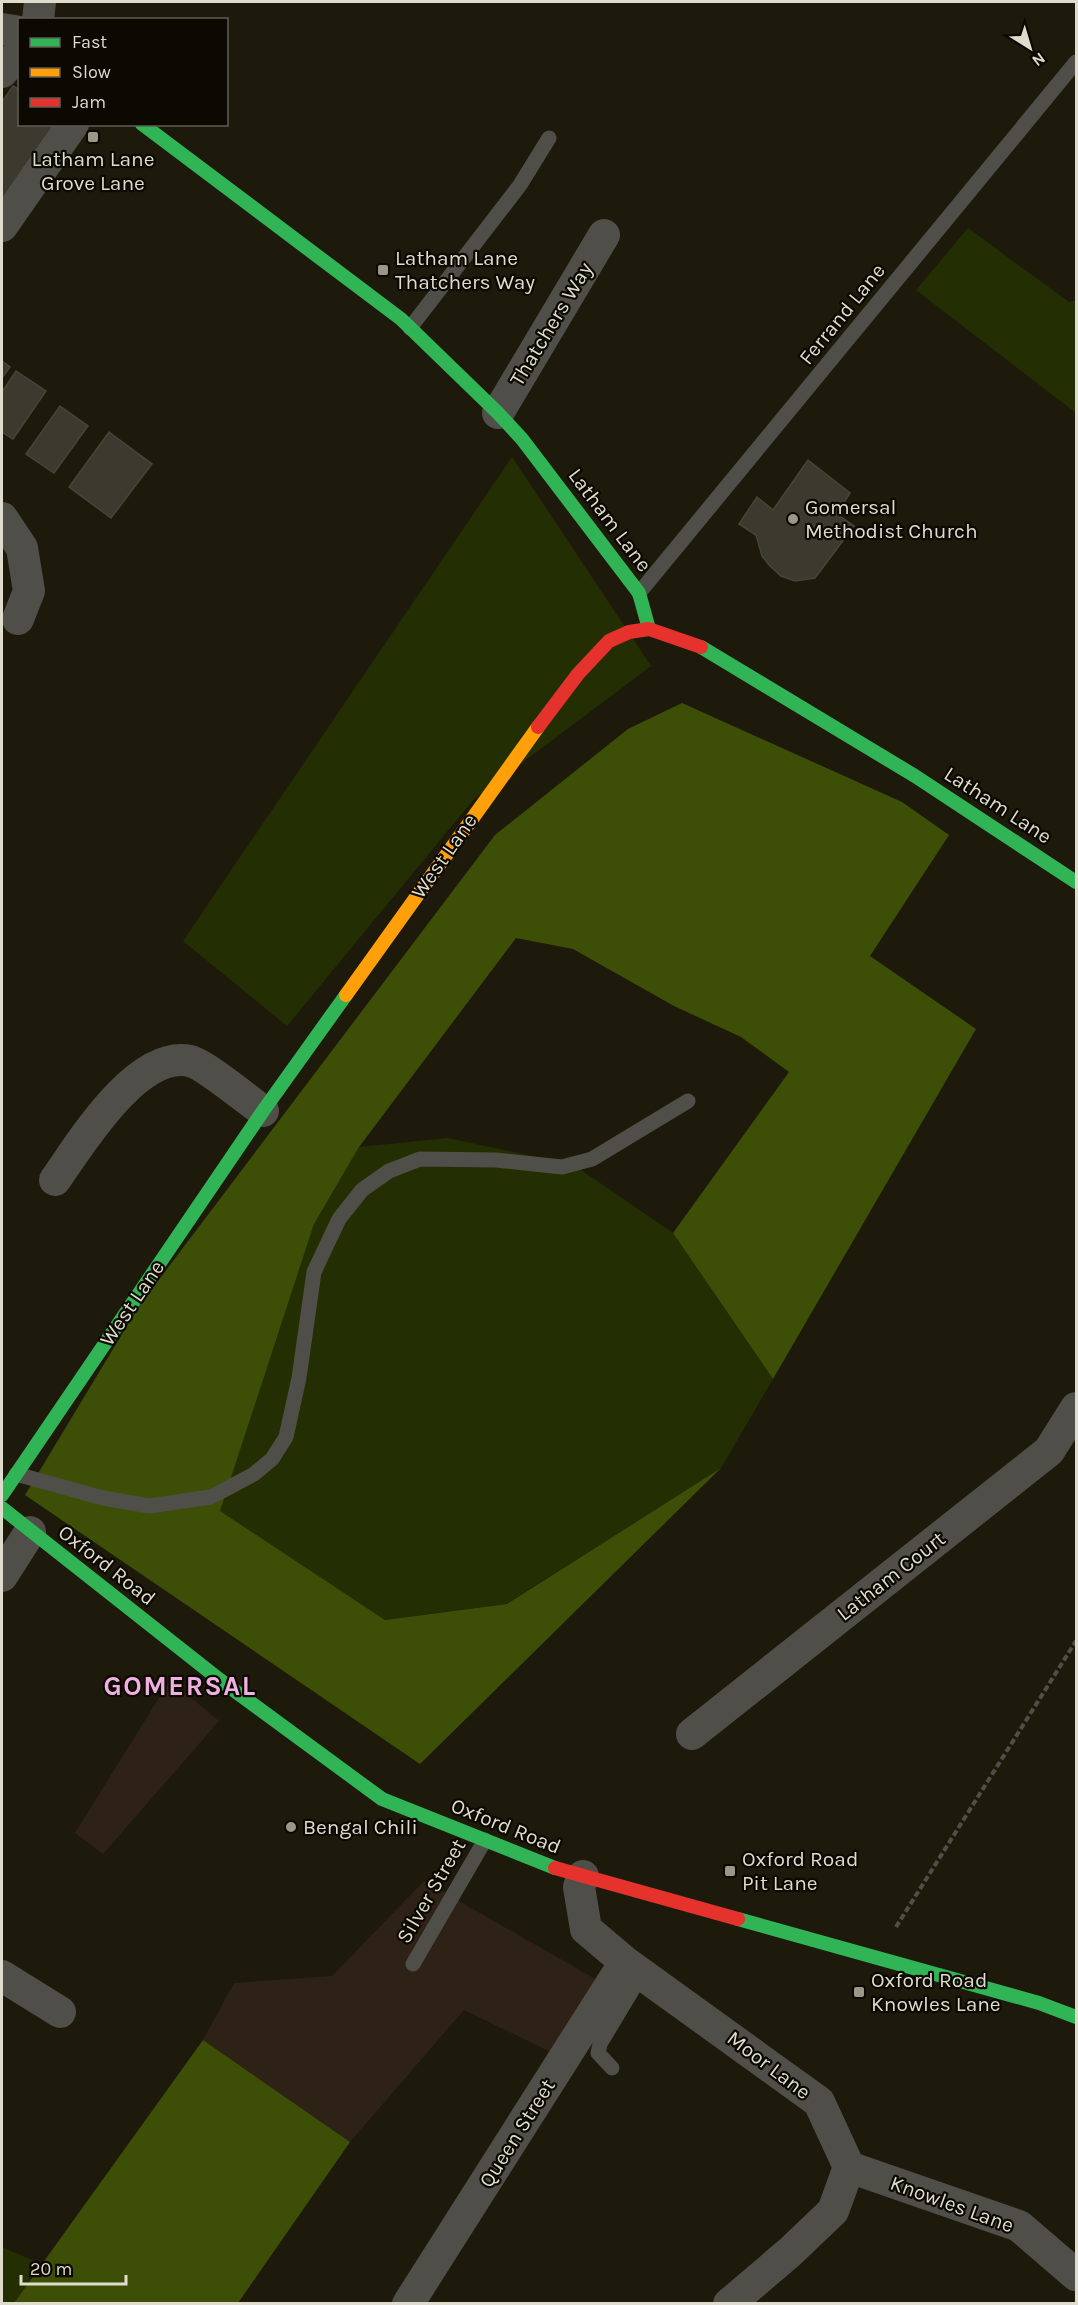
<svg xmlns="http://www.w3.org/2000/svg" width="1078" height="2305" font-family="Karla,sans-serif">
	<rect width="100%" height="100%" fill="#1d1a0c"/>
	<path fill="#2e2116" d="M170 1680 219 1721 103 1854 75 1833Z
		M424 1881 599 1981 555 2054 464 2010 350 2142 203 2040 234 1983 332 1976Z"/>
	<path fill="#232f02" d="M968 228 1069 302 1076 300V413L916 290Z
		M512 457 651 666 474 799 287 1026 183 941Z
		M448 1138 574 1165 673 1233 773 1379 721 1468 506 1604 385 1620 219 1512 314 1224 359 1147Z
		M2 2247 41 2264 14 2303H2Z"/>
	<path fill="#3d4f07" d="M682 703 902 802 949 835 870 956 976 1029 773 1379 673 1233 789 1072 741 1037 674 1006 573 949 516 938 359 1147 314 1224 220 1511 385 1620 507 1604 721 1468 420 1764 25 1495 139 1306 495 835 628 729Z
		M203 2040 350 2142 238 2303H14Z"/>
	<path fill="#3c3a2f" stroke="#474438" stroke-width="1.5" d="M13 86 20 90V124H59L2 205V102Z
		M2 361 10 367 2 378Z
		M16 371 46 391 13 439 2 432V392Z
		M60 406 88 426 54 473 26 454Z
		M109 432 152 464 111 518 69 487Z
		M808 460 850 493 837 514 854 526 815 578 795 581 781 576 770 566 762 556 756 535 739 524 757 497 773 510Z"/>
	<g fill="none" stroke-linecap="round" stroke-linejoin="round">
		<path stroke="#514e48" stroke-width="4" stroke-dasharray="6 3" stroke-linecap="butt" d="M896 1927 1076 1641"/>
		<path stroke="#504e49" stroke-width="15" d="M410 328 520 185 549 138
			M639 593 1076 62
			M16 1474 103 1498 149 1506 211 1497 254 1474 272 1459 286 1437 299 1378 314 1272 339 1219 362 1190 389 1171 420 1159 496 1160 562 1167 592 1159 688 1101
			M413 1964 485 1840
			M612 2068 598 2053 600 2044 642 1974"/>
		<path stroke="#504e49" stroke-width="32" d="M38 20 40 2
			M2 29 20 32
			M2 72 20 52
			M2 226 73 124
			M498 413 604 235
			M2 518 22 548 29 591 18 619
			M55 1180C81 1143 137 1050 190 1061 204 1064 249 1101 263 1111
			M2 1576 30 1532
			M692 1734 1049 1451 1076 1408
			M583 1876 579 1887 586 1929 625 1962 819 2102 849 2167 833 2211 790 2252 729 2304
			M2 1976 60 2012
			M849 2167 1019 2226 1076 2275
			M408 2304 625 1962"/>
		<path stroke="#30b455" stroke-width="14" d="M142 124 401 319 498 413 522 439 639 593 649 629
			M701 647 915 776 1076 882
			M2 1495 263 1111 346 995
			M2 1508 220 1680 382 1799 555 1868
			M738 1919 1039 2003 1076 2017"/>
		<path stroke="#ff9f0a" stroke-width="14" d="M346 995 538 727"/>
		<path stroke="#e5322d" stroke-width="14" d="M538 727 578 674 609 641 629 632 649 629 701 647
			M555 1868 738 1919"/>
	</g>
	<g fill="#9b9889" stroke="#0b0902" stroke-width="2">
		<rect x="87" y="131" width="12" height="12" rx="3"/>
		<rect x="377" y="264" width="12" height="12" rx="3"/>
		<circle cx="793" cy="519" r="6"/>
		<circle cx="291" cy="1827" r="6"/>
		<rect x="724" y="1865" width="12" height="12" rx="3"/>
		<rect x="853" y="1986" width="12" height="12" rx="3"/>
	</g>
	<g text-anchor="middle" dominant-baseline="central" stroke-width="4.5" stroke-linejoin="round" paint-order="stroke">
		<g font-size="21" fill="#dfdccd" stroke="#0b0902" text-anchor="start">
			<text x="93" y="159" text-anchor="middle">Latham Lane<tspan x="93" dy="24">Grove Lane</tspan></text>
			<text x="395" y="258">Latham Lane<tspan x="395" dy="24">Thatchers Way</tspan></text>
			<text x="805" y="507">Gomersal<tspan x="805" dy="24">Methodist Church</tspan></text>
			<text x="303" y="1827">Bengal Chili</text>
			<text x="742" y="1859">Oxford Road<tspan x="742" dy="24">Pit Lane</tspan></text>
			<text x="871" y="1980">Oxford Road<tspan x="871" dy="24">Knowles Lane</tspan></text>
		</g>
		<g font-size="21" fill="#dfdccd" stroke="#0b0902">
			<text transform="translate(842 314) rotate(-51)">Ferrand Lane</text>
			<text transform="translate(551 324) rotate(-59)">Thatchers Way</text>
			<text transform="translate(610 520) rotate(53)">Latham Lane</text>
			<text transform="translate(998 805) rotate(33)">Latham Lane</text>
			<text transform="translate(444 856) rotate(-55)">West Lane</text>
			<text transform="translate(132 1303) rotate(-56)">West Lane</text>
			<text transform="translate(107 1565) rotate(38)">Oxford Road</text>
			<text transform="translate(891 1576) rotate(-38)">Latham Court</text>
			<text transform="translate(506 1826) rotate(22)">Oxford Road</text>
			<text transform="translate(431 1891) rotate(-60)">Silver Street</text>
			<text transform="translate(769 2065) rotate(37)">Moor Lane</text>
			<text transform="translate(517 2133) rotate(-58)">Queen Street</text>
			<text transform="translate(952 2204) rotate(20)">Knowles Lane</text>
		</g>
		<g font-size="27" font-weight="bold" letter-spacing="1.5" fill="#f0afe1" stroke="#0b0902">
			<text x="180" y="1686">GOMERSAL</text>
		</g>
	</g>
	<rect width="1078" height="2305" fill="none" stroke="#dfdccd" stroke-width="6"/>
	<rect x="18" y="18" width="210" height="108" fill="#0b0902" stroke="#605d53" stroke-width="1.5"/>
	<rect x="30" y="38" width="30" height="9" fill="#30b455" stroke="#605d53" stroke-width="1.5"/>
	<text x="72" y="48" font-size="18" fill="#dfdccd">Fast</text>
	<rect x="30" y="68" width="30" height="9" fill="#ff9f0a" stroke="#605d53" stroke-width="1.5"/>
	<text x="72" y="78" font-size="18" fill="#dfdccd">Slow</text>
	<rect x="30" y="98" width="30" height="9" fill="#e5322d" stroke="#605d53" stroke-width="1.5"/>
	<text x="72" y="108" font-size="18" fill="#dfdccd">Jam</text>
	<g transform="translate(1030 48) rotate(143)" stroke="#0b0902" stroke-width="4.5" paint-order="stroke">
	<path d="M0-4.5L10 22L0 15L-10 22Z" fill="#dfdccd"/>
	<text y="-9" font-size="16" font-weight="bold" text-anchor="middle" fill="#dfdccd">N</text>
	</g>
	<path d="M21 2275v9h105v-9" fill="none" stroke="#dfdccd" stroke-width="3"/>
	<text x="30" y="2275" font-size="18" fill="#dfdccd" stroke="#0b0902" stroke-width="4.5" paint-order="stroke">20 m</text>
</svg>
